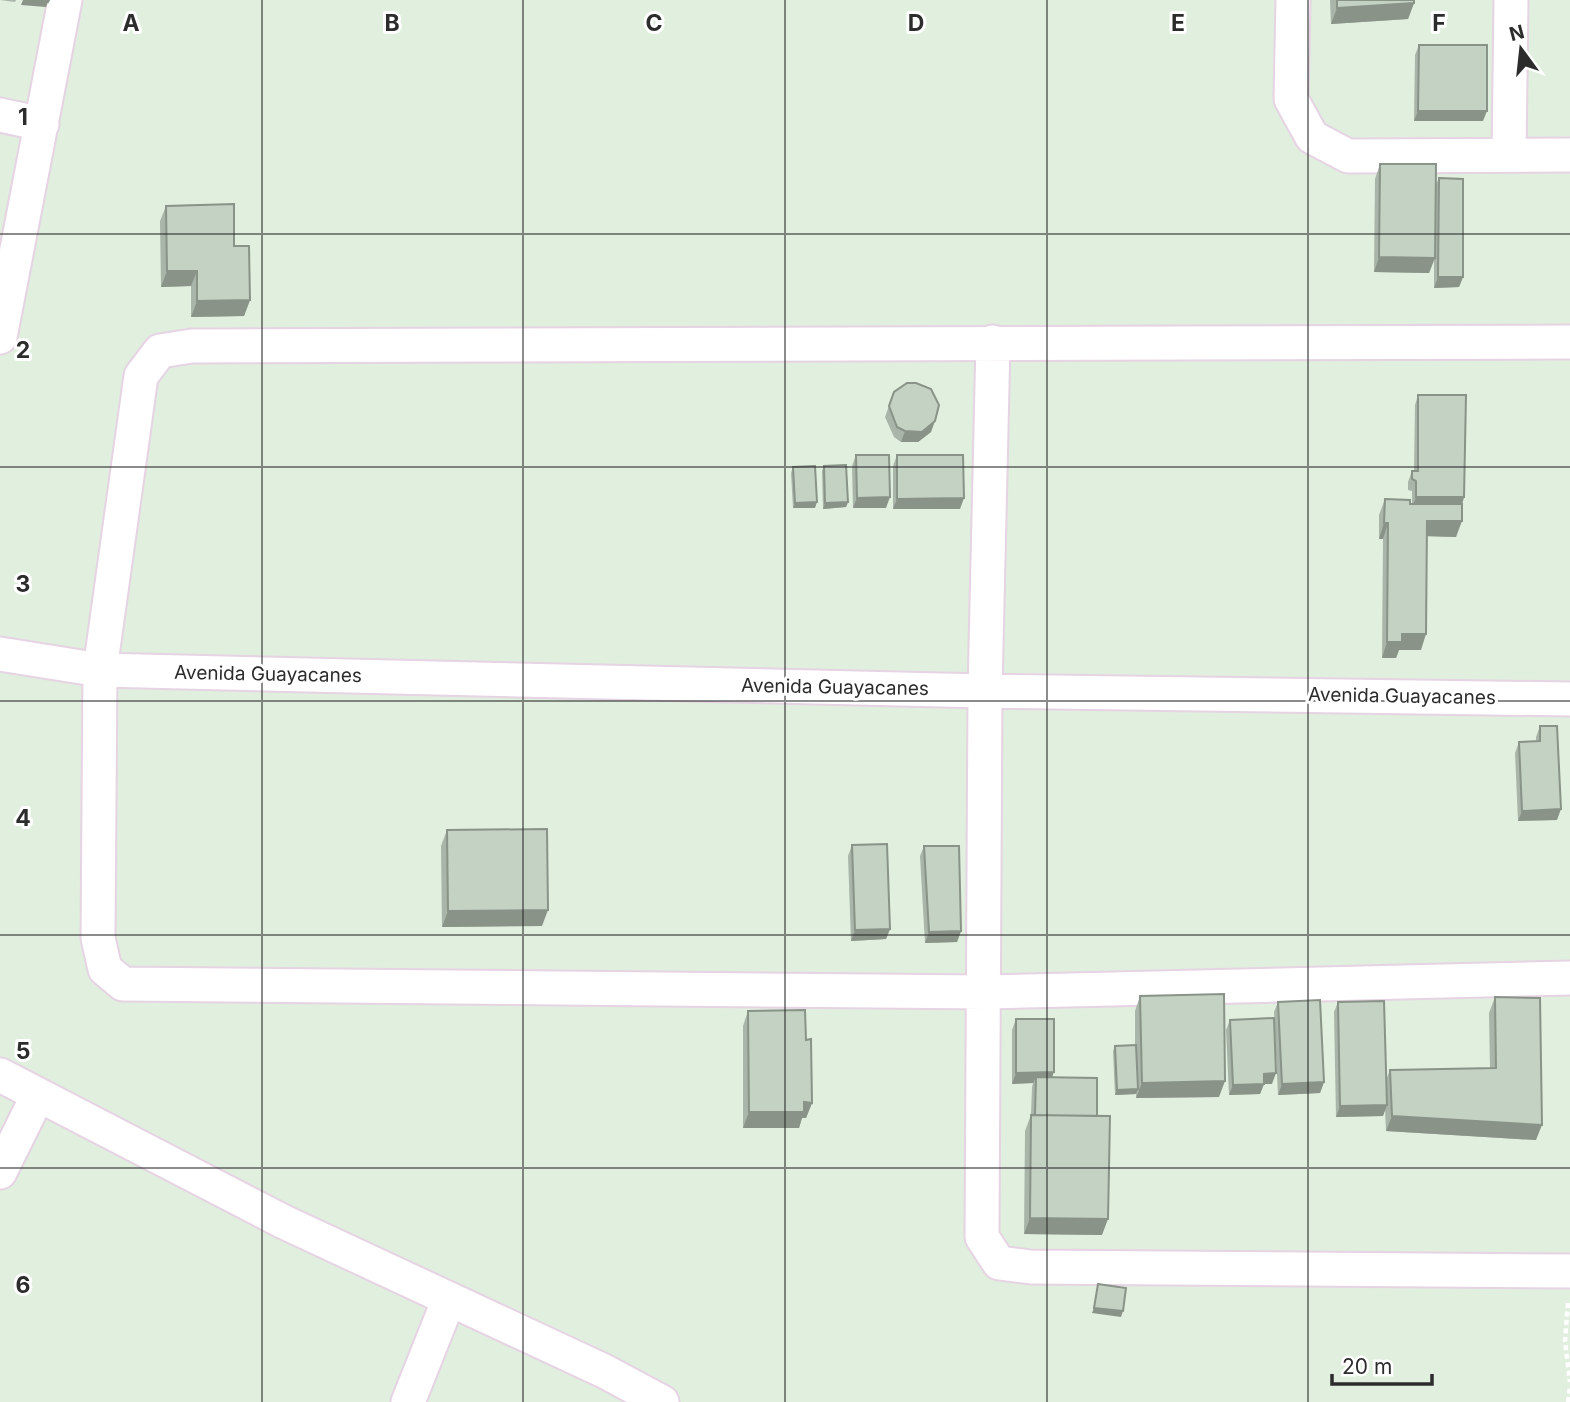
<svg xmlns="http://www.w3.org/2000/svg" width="1570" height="1402" font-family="Inter,sans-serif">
	<rect width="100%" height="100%" fill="#e0efde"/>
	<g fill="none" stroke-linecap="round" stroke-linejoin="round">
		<defs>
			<path id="minor" d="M1293 0 1291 99 1312 137 1348 156 1570 155
				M0 115 42 124
				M1509 155 1511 0
				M0 337 65 0
				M993 342 985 691 982 1237 999 1263 1031 1267 1570 1271
				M1570 342 192 346 160 351 141 376 100 670 98 938 105 969 123 984 986 992 1570 978
				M0 654 100 670 985 691 1570 699
				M0 1075 284 1222 604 1371 662 1402
				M0 1172 38 1095
				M408 1402 449 1299"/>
		</defs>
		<use href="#minor" stroke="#e6d3e4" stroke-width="37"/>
		<path stroke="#fff" stroke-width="4.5" stroke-dasharray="5 3.5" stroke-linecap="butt" d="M1568 1303 1565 1341 1570 1382
			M1568 1402 1570 1387"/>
		<use href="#minor" stroke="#fff" stroke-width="33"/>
	</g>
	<path fill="#a9b5a8" d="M0 0H16L15 2Z
		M1330 0H1414V3L1408 19 1331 24Z
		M1419 45 1483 121H1414L1415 55Z
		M1380 164 1435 187 1439 178 1463 277 1459 287 1434 288V258L1429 273 1374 272 1375 179Z
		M166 206 234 246 250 300 244 316 191 317V286L161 287 160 221Z
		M894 392 931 432 918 442H901L894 437 885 417Z
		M1418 395 1464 497 1462 504 1456 537 1427 536 1421 650H1399L1396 658H1382L1383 539H1379V515L1385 499 1412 504V491L1408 490V482L1412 471H1414L1415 405Z
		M856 455 886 508H853L852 466Z
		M897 455 960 509H893V466Z
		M824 466 848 502 846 507 823 509 822 471Z
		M793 467 815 508H793L791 473Z
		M1540 726 1557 820 1518 821 1515 753 1519 742 1536 741V737Z
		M447 830 542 926 442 927 441 846Z
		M852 845 890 929 886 939 851 941 848 856Z
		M924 846 961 931 957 942 925 943 920 856Z
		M1140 996 1219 1097 1136 1098V1093V1094L1115 1095 1113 1051 1115 1046 1135 1045V1011Z
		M1495 997 1536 1140 1386 1131 1385 1109 1383 1116 1336 1117 1334 1012 1338 1002 1386 1080 1390 1070 1490 1068 1489 1013Z
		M1278 1002 1324 1082 1320 1093 1278 1095 1274 1012Z
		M748 1011 806 1040 812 1103 806 1118H802L799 1128H743V1026Z
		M1016 1019 1053 1077 1097 1116 1102 1235 1024 1234 1025 1131 1031 1115 1032 1087 1033 1083 1012 1084V1030Z
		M1230 1020 1272 1084H1264L1260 1094 1229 1095 1226 1030Z"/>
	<path fill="#899388" d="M23 0H29L48 2 46 7 21 5Z
		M1414 3 1408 19 1331 24 1337 8Z
		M1418 111H1487L1483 121H1414Z
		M1379 257 1435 258 1429 273 1374 272Z
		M167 271H197L191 286 161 287Z
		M1438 277H1463L1459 287 1434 288Z
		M250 300 244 316 191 317 197 301Z
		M935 421 931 432 918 442H901L905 431Z
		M890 497 886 508H853L857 498Z
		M1416 497H1464L1461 508 1412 507Z
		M964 498 960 509H893L897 499Z
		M817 502 815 508H793L795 503Z
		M848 502 846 507 823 509 825 503Z
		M1427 521H1462L1456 537 1421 536Z
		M1384 523H1388L1383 539H1379Z
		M1402 634H1426L1421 650H1399L1396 658H1382L1387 642Z
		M1561 809 1557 820 1518 821 1522 811Z
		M548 910 542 926 442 927 448 911Z
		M890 929 886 939 851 941 855 930Z
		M961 931 957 942 925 943 929 932Z
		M1054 1072 1050 1083 1036 1077 1033 1083 1012 1084 1016 1073Z
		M1276 1073 1272 1084H1264L1260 1094 1229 1095 1233 1085 1264 1074Z
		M1225 1081 1219 1097 1136 1098 1142 1083Z
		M1324 1082 1320 1093 1278 1095 1282 1084Z
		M1138 1089 1136 1094 1115 1095 1117 1090Z
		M804 1102 812 1103 806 1118H802L799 1128H743L749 1112Z
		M1387 1105 1383 1116 1336 1117 1340 1106Z
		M1392 1116 1542 1125 1536 1140 1386 1131Z
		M1030 1218 1108 1219 1102 1235 1024 1234Z
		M1094 1308 1123 1311 1121 1317 1092 1313Z"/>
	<path fill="#c4d2c3" stroke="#899388" stroke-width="2" d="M29 0H49L48 2Z
		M1337 0H1414V3L1337 8Z
		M1419 45H1487V111H1418Z
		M1380 164H1436L1435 258 1379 257Z
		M1439 178 1463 179V277H1438Z
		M234 204V246H249L250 300 197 301V271H167L166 206Z
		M907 383H916L931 389 939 405 935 421 922 432 905 431 897 427 889 406 894 392Z
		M1418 395H1466L1464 497H1416V481L1412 479V471H1418Z
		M856 455H889L890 497 857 498Z
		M897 455H963L964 498 897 499Z
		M846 465 848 502 825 503 824 466Z
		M815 466 817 502 795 503 793 467Z
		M1385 499 1410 500V504H1462V521H1427L1426 634H1402V642H1387L1388 523H1384Z
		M1540 726H1557L1561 809 1522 811 1519 742 1540 741Z
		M547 829 548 910 448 911 447 830Z
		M887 844 890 929 855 930 852 845Z
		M924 846H959L961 931 929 932Z
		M1224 994 1225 1081 1142 1083 1140 996Z
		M1495 997 1540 998 1542 1125 1392 1116 1390 1070 1496 1068Z
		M1320 1000 1324 1082 1282 1084 1278 1002Z
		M1384 1001 1387 1105 1340 1106 1338 1002Z
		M805 1010 806 1040 811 1039 812 1103 804 1102V1112H749L748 1011Z
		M1274 1018 1276 1073 1264 1074V1084L1233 1085 1230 1020Z
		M1016 1019H1054V1072L1016 1073Z
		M1136 1045 1138 1089 1117 1090 1115 1046Z
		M1036 1077 1097 1078V1116L1035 1115Z
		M1031 1115 1110 1116 1108 1219 1030 1218Z
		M1098 1284 1126 1288 1123 1311 1094 1308Z"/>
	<path fill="none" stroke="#2c2c2c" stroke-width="2" stroke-opacity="0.55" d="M262 0V1402M523 0V1402M785 0V1402M1047 0V1402M1308 0V1402M0 234H1570M0 467H1570M0 701H1570M0 935H1570M0 1168H1570"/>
	<g text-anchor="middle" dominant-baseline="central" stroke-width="6" stroke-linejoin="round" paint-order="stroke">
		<g font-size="19" fill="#2c2c2c" stroke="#fff">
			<text transform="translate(268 674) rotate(1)">Avenida Guayacanes</text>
			<text transform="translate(835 687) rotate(1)">Avenida Guayacanes</text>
			<text transform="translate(1402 696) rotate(1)">Avenida Guayacanes</text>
		</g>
	</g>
	<g font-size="23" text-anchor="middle" font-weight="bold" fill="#2c2c2c" stroke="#fff" stroke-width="6" stroke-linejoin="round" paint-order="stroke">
		<text x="131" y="31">A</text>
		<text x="392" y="31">B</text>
		<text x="654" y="31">C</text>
		<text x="916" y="31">D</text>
		<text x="1178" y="31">E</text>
		<text x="1439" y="31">F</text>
		<text x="23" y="125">1</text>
		<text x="23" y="358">2</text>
		<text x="23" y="592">3</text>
		<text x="23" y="826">4</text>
		<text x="23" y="1059">5</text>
		<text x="23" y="1293">6</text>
	</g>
	<g transform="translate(1521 49) rotate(345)" stroke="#ffffff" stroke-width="5" paint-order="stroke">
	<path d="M0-5L12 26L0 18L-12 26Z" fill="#2c2c2c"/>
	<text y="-10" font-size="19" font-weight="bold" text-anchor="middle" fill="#2c2c2c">N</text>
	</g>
	<path d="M1332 1374v10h100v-10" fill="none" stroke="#2c2c2c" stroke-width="3.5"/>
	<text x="1342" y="1374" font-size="21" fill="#2c2c2c" stroke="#ffffff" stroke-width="5" paint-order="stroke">20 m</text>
</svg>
